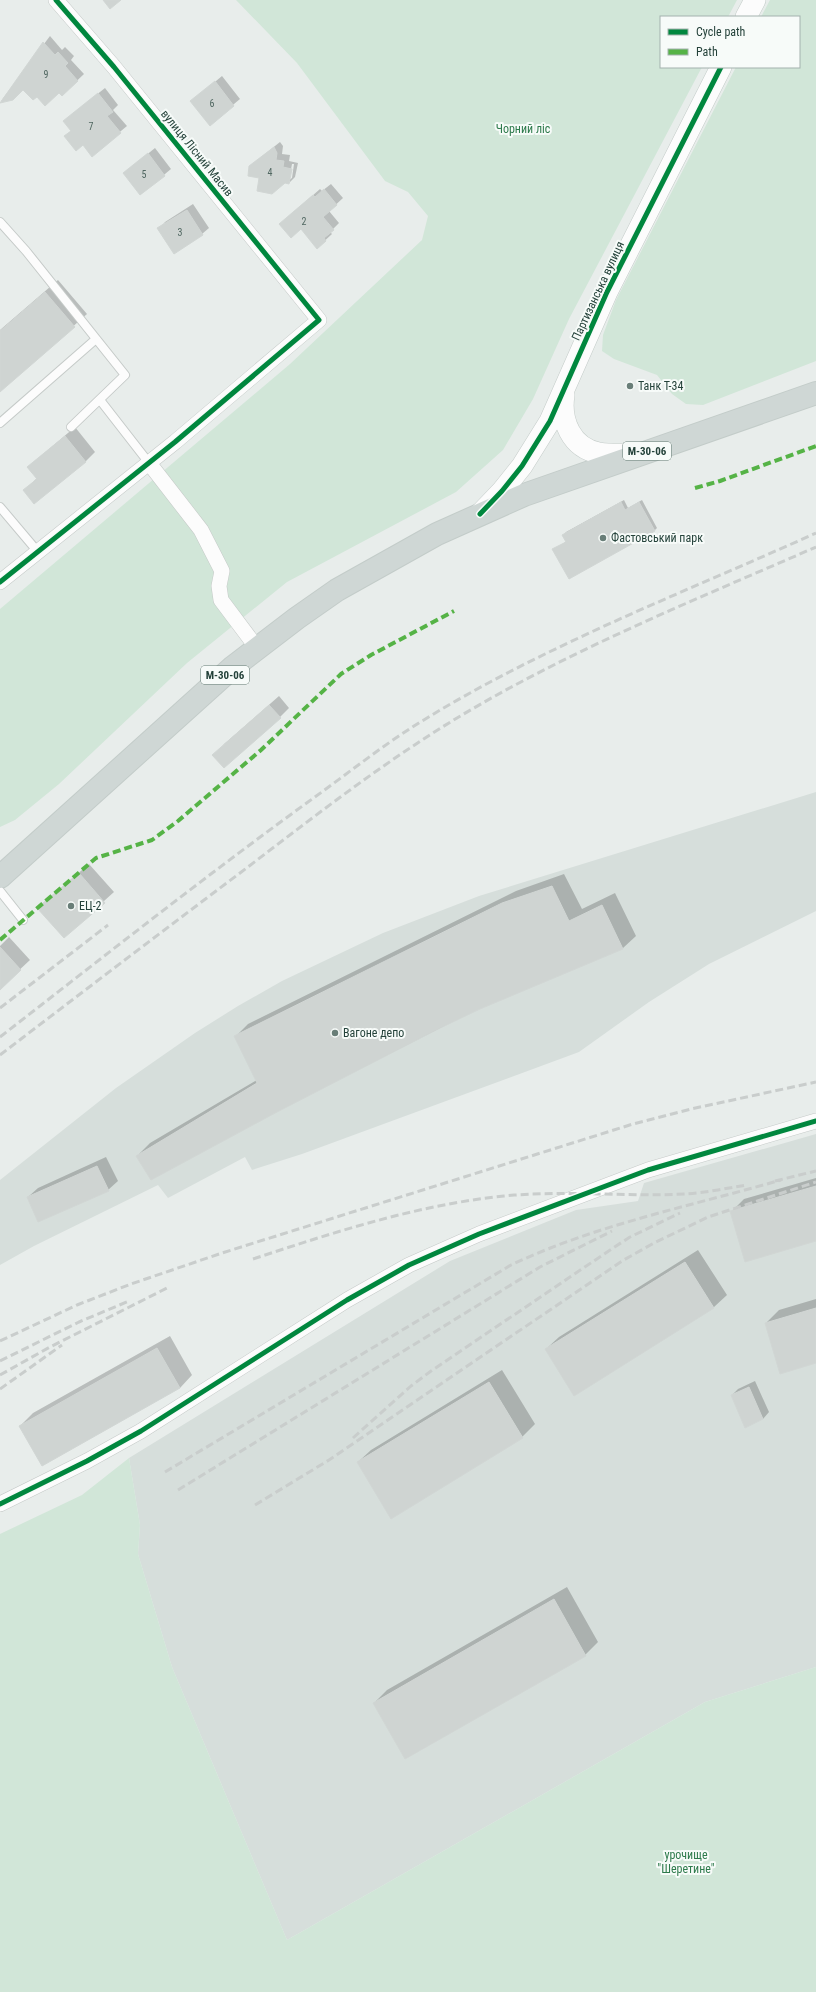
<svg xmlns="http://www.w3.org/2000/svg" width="816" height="1992" font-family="'Roboto Condensed',sans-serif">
	<rect width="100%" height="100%" fill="#e8edeb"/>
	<path fill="#d6dedb" d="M816 792V911L709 964 649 1002 579 1052 302 1154 252 1170 245 1157 168 1198 158 1185 34 1246 0 1265V1180L116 1088 195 1033 238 1006 282 981 383 933 479 896Z
		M816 1134V1667L705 1702 287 1940 172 1667 138 1554 140 1525 129 1458 450 1261 576 1210 638 1201 644 1183Z"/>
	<path fill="#d1e6d8" d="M236 0H737L728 17H661V67H702L569 319 533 399 503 450 456 492 287 582 187 663 59 784 15 820 0 827V609L290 364 422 240 428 216 408 192 385 181 297 63Z
		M770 0H816V361L703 405 686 404 672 394 657 375 614 359 602 351 603 335 616 300 736 67H799V17H761Z
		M129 1458 140 1525 138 1554 172 1667 287 1940 705 1702 816 1667V1992H0V1534L82 1495Z"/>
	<path fill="#0003" fill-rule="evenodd" d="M50 36 62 50 65 47 74 56 71 60 84 74 62 95 59 92 37 96 23 88 1 101Z
		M222 76 240 99 210 124 192 101Z
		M105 88 118 105 113 110 127 126 92 155 83 144 65 136 72 130 71 115Z
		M280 142 283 146 282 154 290 155 289 161 298 163 295 177 289 183 260 177 250 166ZM292 164H294L292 178 289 180Z
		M155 148 171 169 141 194 124 173Z
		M331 184 343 198 329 211 339 223 330 232 332 234 318 247 301 228 287 218 320 189 322 191Z
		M193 204 209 228 202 234 159 229 165 222Z
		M58 280 87 314 0 391V330Z
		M75 427 95 452 85 462 25 490 37 478 28 467Z
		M624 500 628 508 642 500 657 528 655 530 553 550 567 541 564 535 566 532Z
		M279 696 289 708 280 717 223 745Z
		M89 864 114 892 64 937 48 899Z
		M564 874 582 909 615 893 636 936 623 948 480 1008 276 1111 137 1156 150 1143 257 1080 235 1037 248 1024 516 891Z
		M9 937 30 960 0 988V946Z
		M106 1157 118 1181 108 1190 28 1197 38 1188Z
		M816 1178V1240L731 1212 744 1199Z
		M698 1250 727 1295 714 1307 574 1395 546 1349 559 1337Z
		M816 1299V1362L766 1323 779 1310Z
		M170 1336 192 1375 180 1388 20 1426 33 1413Z
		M502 1370 535 1424 522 1437 392 1517 358 1462 371 1450Z
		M755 1381 769 1412 763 1419 732 1395 738 1389Z
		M567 1587 598 1642 585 1655 406 1758 374 1703 387 1690Z"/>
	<path fill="#cfd4d2" stroke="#d1d6d4" d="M103 0H121L110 9Z
		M43 42 55 55 58 52 68 63 65 66 78 81 62 96 59 93 45 106 37 97 33 100 23 90 13 100 0 103Z
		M215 81 234 106 210 126 190 101Z
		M98 93 113 112 107 116 121 133 92 157 83 145 76 151 64 136 71 131 63 121Z
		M274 147 277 153 276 160 284 161 283 167 292 169 289 184 285 183 272 194 257 191 259 178 248 176 249 166Z
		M148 153 165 176 140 195 123 173Z
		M324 189 337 205 323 217 334 230 324 238 326 241 317 249 301 229 291 238 279 224 313 195 315 197Z
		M187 210 203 235 174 254 157 228Z
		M45 292 75 327 0 392V331Z
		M65 436 86 462 34 504 23 490 37 479 27 467Z
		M621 502 625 510 639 502 655 531 569 579 552 549 566 542 562 535Z
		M269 705 281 718 224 768 212 755Z
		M79 873 105 903 64 938 37 908Z
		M552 886 569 921 602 905 623 949 480 1009 436 1030 277 1112 151 1180 136 1156 257 1083 234 1036 502 903Z
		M0 947 21 970 0 990Z
		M97 1166 109 1191 38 1222 27 1197Z
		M816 1186V1241L745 1262 730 1211Z
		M685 1262 714 1308 574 1396 545 1349Z
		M816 1308V1363L780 1374 765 1323Z
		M157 1348 180 1388 42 1466 19 1426Z
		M489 1382 523 1438 391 1519 357 1462Z
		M749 1387 763 1419 745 1428 731 1395Z
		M554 1599 586 1656 405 1759 373 1703Z"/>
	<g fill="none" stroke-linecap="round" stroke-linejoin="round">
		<defs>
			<path id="lane" d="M0 222 26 251 125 375 71 427
				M100 400 149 463
				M0 423 96 339
				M0 507 38 552
				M0 891 23 920"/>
			<path id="street" d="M149 463 201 530 222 571 219 586 221 600 257 648
				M0 582 175 442 319 320 114 67 56 0
				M0 1504 87 1461 141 1431 347 1300 409 1265 479 1234 648 1170 816 1121"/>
			<path id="secondary" d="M746 17 755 0
				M564 395C560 420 571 448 599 453 611 455 624 454 636 454
				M480 514 502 491 522 466 550 421 607 292 721 67"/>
			<path id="primary" d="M0 877 233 667 297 618 337 590 437 534 524 495 816 393"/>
		</defs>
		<use href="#lane" stroke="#c5cac8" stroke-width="10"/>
		<use href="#street" stroke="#c5cac8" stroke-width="16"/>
		<use href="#secondary" stroke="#c3cbc8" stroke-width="22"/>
		<use href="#primary" stroke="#c3ccc9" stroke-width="24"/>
		<use href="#lane" stroke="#fcfcfc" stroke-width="8"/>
		<use href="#street" stroke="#fcfcfc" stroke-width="15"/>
		<use href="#secondary" stroke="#fcfcfc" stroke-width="21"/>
		<use href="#primary" stroke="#cfd7d5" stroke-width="22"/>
		<path stroke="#c9cdcc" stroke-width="3" stroke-dasharray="8 4" stroke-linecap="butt" d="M0 1008 108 925
			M0 1037C102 958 203 878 308 802 343 777 378 749 414 726 540 647 681 594 816 533
			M0 1055C80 994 160 933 240 873 311 819 381 764 457 718 570 650 695 600 816 547
			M775 1181 816 1171
			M253 1259C335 1232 417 1205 504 1196 564 1190 625 1197 685 1194 705 1193 727 1188 747 1185
			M0 1341 77 1305 131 1284 222 1253 633 1124 691 1109 816 1082
			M0 1361 79 1322 129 1301
			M0 1375 50 1347 169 1287
			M0 1389 62 1345
			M353 1438 411 1386 431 1371 613 1248 630 1237 680 1213
			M165 1472 511 1265C595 1225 691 1206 781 1180
			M178 1490 540 1267 612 1231
			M255 1505 329 1460 622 1261 654 1243 708 1217 816 1182"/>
		<path stroke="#55b346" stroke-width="4" stroke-dasharray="8 4" stroke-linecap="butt" d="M695 488 720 481 816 446
			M0 940 96 858 152 840 178 821 261 750 341 674 371 655 454 611"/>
		<defs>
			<path id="cycleway" d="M480 514 502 491 522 466 550 421 607 292 721 67
				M0 582 175 442 319 320 114 67 56 0
				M0 1504 87 1461 141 1431 347 1300 409 1265 479 1234 648 1170 816 1121"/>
		</defs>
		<use href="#cycleway" stroke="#f7fbf9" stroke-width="8"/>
		<use href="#cycleway" stroke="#00873e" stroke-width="5"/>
	</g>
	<g fill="#697e78" stroke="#f7fbf9" stroke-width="1.5">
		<circle cx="630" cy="386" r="4"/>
		<circle cx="603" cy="538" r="4"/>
		<circle cx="71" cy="906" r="4"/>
		<circle cx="335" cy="1033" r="4"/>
	</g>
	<g text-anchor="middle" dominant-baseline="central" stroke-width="4" stroke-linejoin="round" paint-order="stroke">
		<g font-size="10" fill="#506761">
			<text x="46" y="74">9</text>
			<text x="212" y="103">6</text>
			<text x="91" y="126">7</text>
			<text x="270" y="172">4</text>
			<text x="144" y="174">5</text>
			<text x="304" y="221">2</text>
			<text x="180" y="232">3</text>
		</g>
		<g fill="#f7fbf9" stroke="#637a73" stroke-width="1">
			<rect x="623" y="442" width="48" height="18" rx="3"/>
			<rect x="201" y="666" width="48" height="18" rx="3"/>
		</g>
		<g font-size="11" font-weight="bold" fill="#24423a">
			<text x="647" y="451">М-30-06</text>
			<text x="225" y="675">М-30-06</text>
		</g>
		<g font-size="12" fill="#2d7a4b" stroke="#f7fbf9">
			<text x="523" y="129">Чорний ліс</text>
			<text x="686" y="1855">урочище<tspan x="686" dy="14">"Шеретине"</tspan></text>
		</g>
		<g font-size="12" fill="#24423a" stroke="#f7fbf9">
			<text transform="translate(197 153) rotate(51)">вулиця Лісний Масив</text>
			<text transform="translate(598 291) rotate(-65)">Партизанська вулиця</text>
		</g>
		<g font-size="12" fill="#24423a" stroke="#f7fbf9" text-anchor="start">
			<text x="638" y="386">Танк Т-34</text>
			<text x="611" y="538">Фастовський парк</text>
			<text x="79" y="906">ЕЦ-2</text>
			<text x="343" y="1033">Вагоне депо</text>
		</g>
	</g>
	<rect x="660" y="16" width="140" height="52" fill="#f7fbf9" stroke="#a3b1ad"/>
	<rect x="668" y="29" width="20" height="6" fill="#00873e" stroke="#a3b1ad"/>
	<text x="696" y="36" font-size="12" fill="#24423a">Cycle path</text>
	<rect x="668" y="49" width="20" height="6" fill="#55b346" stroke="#a3b1ad"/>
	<text x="696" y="56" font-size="12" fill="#24423a">Path</text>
</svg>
